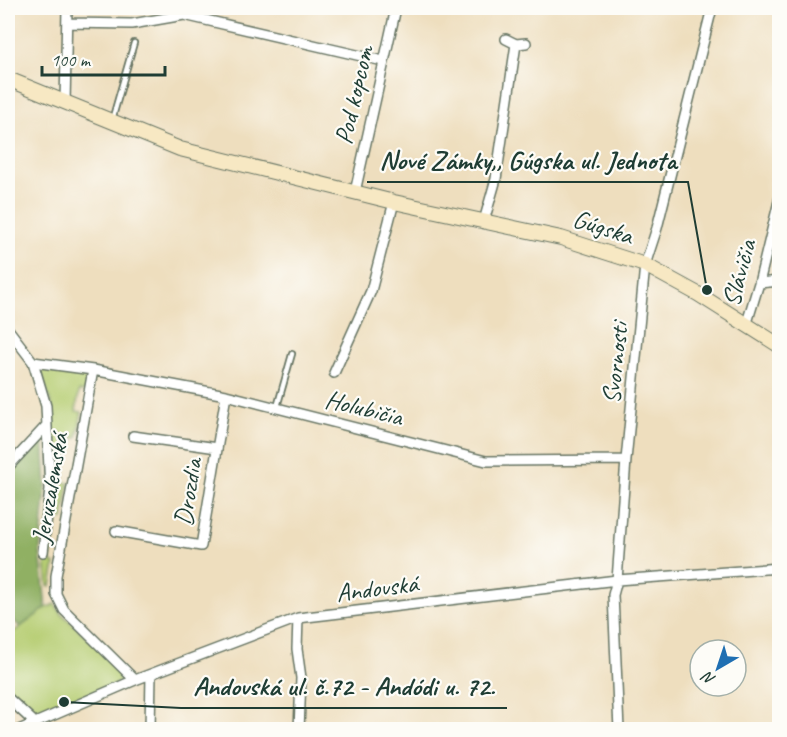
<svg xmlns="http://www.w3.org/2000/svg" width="787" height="737" font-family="Caveat,sans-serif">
	<rect width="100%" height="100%" fill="#fdfcf7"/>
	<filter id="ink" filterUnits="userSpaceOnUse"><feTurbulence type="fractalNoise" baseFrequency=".0167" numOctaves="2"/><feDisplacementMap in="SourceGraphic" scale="12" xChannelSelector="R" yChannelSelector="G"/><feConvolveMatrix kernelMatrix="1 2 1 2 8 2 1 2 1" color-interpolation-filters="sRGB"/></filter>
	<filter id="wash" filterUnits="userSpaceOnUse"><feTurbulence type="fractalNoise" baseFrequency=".008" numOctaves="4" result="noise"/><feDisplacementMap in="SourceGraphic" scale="24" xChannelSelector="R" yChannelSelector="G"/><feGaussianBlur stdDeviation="1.35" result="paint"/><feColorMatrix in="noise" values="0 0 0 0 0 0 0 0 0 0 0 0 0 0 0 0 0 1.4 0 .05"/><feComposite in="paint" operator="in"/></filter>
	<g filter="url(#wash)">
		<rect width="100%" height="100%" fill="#eedebe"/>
		<path fill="#b6cd72" stroke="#6a8553" stroke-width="1.5" d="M43 368 82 374 87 379 85 392 79 391 76 411 82 412 77 438H71L63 482 69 483 63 519H57L50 561 55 564 51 586H48L45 560 52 483 49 425 52 406 41 373Z
			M55 604 62 614 118 666C119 670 122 675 120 680 117 687 94 695 87 696 82 698 77 697 73 699 59 703 50 717 34 712 23 709 15 700 8 693V636L46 608Z"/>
		<path fill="#90b064" stroke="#58764c" stroke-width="1.5" d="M43 435 46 487 40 550 46 608 20 627 8 615V473Z"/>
	</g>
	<g filter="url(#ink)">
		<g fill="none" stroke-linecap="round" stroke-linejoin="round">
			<defs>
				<path id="lane" d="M8 35 10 36
					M112 120 134 43
					M277 407 292 354"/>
				<path id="street" d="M67 23 132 24 184 15 383 61
					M506 39 516 44 526 43
					M65 103 67 8
					M355 192 396 8
					M484 221 496 179 516 44
					M759 283 780 281
					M746 326 759 283 780 197
					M8 329 33 362 46 406 50 489 43 552
					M33 362 93 370 226 395 486 461 626 460
					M93 370 56 576V594L64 610 135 680
					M334 373 371 291 394 202
					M133 436 217 448
					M8 467 46 426
					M116 531 201 546 226 395
					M298 618 297 649 301 678 299 730
					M8 698 35 723
					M19 730 135 680 298 618 617 580 780 568
					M150 730 151 674
					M619 730 613 595 617 580 626 460 645 265 657 228 712 8"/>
				<path id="secondary" d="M8 79 180 149 394 202 561 238 645 265 698 294 780 346"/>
			</defs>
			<use href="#lane" stroke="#677564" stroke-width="8"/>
			<use href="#street" stroke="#677564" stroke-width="12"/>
			<use href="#secondary" stroke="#677564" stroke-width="16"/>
			<use href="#lane" stroke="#fff" stroke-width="4.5"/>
			<use href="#street" stroke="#fff" stroke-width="9"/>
			<use href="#secondary" stroke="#f7e8c3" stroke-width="14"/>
		</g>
	</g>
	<g text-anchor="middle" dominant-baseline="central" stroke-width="4.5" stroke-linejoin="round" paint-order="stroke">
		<g font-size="26" fill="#1f3d34" stroke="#fdfcf7">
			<text transform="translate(354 95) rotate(-77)">Pod kopcom</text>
			<text transform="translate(603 227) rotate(18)">Gúgska</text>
			<text transform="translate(739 273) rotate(-75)">Slávičia</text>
			<text transform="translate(615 363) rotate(-84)">Svornosti</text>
			<text transform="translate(364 408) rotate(14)">Holubičia</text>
			<text transform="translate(50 488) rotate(-80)">Jeruzalemská</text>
			<text transform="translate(188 492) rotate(-81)">Drozdia</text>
			<text transform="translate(377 588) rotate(-7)">Andovská</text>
		</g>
	</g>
	<path fill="none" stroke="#1f3d34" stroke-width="2" d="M707 290L688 182H367M64 702L181 708H507"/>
	<g fill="#1f3d34" stroke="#fdfcf7" stroke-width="2">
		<circle cx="707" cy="290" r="6"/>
		<circle cx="64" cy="702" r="6"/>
	</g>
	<g font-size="27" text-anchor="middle" font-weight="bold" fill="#1f3d34" stroke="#fdfcf7" stroke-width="4.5" stroke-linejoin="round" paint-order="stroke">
		<text x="528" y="169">Nové Zámky,, Gúgska ul. Jednota</text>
		<text x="344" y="695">Andovská ul. č.72 - Andódi u. 72.</text>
	</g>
	<rect width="787" height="737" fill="none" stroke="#fdfcf7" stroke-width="30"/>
	<g transform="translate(718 668) rotate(219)"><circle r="28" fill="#fdfcf7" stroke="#a4b0a9" stroke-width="1.5"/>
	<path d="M0-4.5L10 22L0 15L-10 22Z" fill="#1f6fb2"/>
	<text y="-9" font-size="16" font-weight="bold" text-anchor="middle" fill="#1f3d34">N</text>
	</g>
	<path d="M42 66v9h123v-9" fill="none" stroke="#1f3d34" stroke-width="3"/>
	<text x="51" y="66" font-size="18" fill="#1f3d34" stroke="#fdfcf7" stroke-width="4.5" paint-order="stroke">100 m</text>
</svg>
